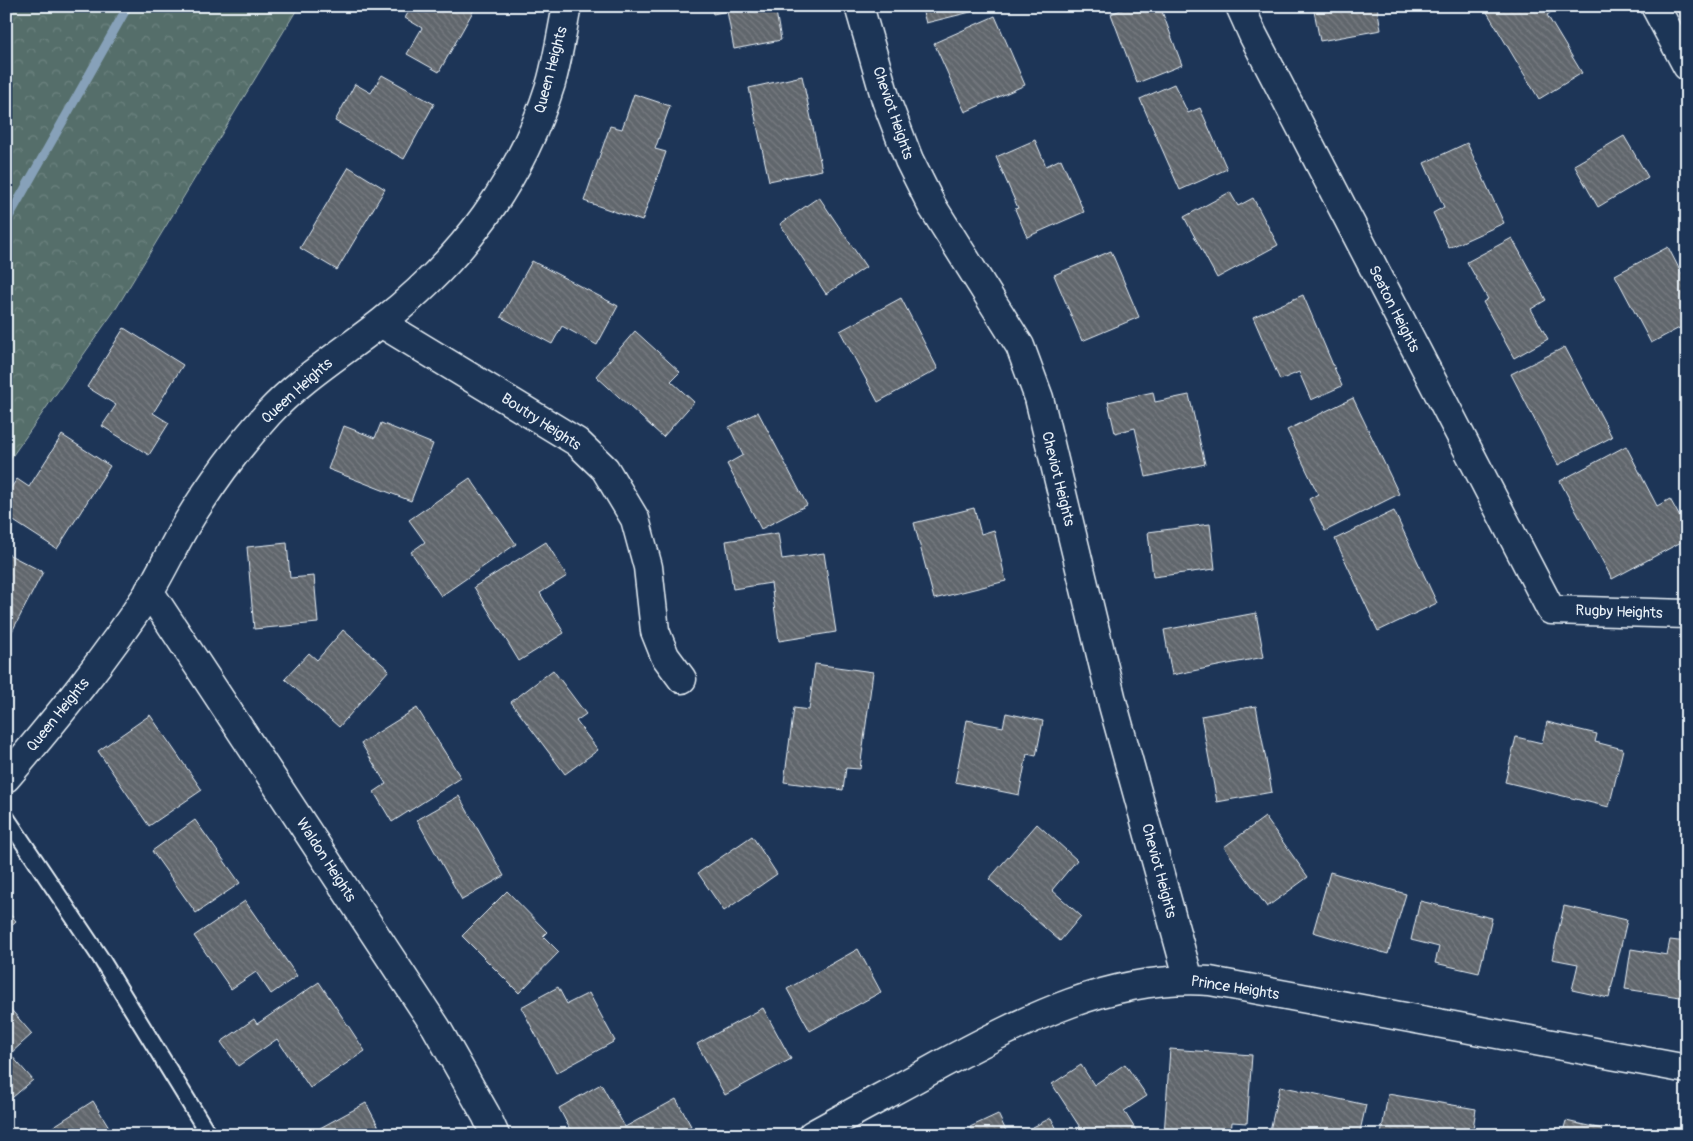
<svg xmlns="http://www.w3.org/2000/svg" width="1693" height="1141" font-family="Pangolin,sans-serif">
	<defs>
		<pattern id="forest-crowns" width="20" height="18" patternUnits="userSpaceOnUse" patternTransform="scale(1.25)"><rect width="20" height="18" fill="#556e6a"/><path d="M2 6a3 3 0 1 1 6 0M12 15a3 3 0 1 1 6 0" fill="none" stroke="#6d8380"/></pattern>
		<pattern id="building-back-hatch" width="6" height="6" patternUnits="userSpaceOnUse" patternTransform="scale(1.25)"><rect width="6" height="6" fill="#61666c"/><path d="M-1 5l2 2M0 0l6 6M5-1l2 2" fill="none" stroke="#787c82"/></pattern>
	</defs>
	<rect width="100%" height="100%" fill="#1d3557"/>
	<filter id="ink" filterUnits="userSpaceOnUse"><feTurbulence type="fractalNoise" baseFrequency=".02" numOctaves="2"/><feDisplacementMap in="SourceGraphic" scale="10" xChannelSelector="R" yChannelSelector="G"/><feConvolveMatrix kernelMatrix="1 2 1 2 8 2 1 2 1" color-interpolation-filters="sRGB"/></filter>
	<g filter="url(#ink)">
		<path fill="url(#forest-crowns)" stroke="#9eb0b1" d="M6 6H299L117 307 6 465Z"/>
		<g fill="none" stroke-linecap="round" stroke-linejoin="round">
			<path stroke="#87a1b9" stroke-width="9" d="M6 222 128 6"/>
		</g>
		<path fill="url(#building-back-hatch)" stroke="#e8f1f8" d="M412 6H476L439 72 407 54 422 28 405 18Z
			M711 6H775L781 40 734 49 727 11 713 14Z
			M921 6H991V7L926 23Z
			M1130 6H1160L1182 65 1137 83 1111 14Z
			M1313 6H1377L1381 30 1320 41Z
			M1486 6H1560L1547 15 1582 73 1539 99 1484 7Z
			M995 16 1025 85 965 112 934 43Z
			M382 75 434 104 404 159 335 121 355 84 371 93Z
			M802 76 822 170 769 181 749 88Z
			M1174 84 1188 113 1200 108 1227 169 1180 190 1140 99Z
			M634 94 670 106 655 149 666 152 642 221 584 201 610 126 622 129Z
			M1624 136 1648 177 1598 207 1574 165Z
			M1035 140 1046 166 1061 159 1084 212 1027 237 1015 209 1018 208 996 157Z
			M1467 143 1504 223 1449 248 1433 213 1444 207 1424 163Z
			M349 167 385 189 337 270 300 248Z
			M1230 192 1238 206 1253 198 1278 245 1217 278 1184 217Z
			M819 197 866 267 826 294 780 224Z
			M1512 238 1546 300 1531 309 1548 339 1514 358 1483 302 1488 299 1467 262Z
			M1668 247 1687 284V324L1651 343 1615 275Z
			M1111 251 1139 317 1082 341 1054 275Z
			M532 261 618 306 597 345 562 326 552 344 501 317Z
			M1303 295 1342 386 1311 400 1299 372 1280 380 1253 317Z
			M901 298 938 369 878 402 840 331Z
			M124 328 183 365 153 413 169 423 149 455 102 426 116 405 87 387Z
			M635 331 680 372 671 381 694 402 663 437 596 376Z
			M1565 347 1612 437 1558 465 1511 374Z
			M1153 392 1155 402 1189 395 1205 464 1146 477 1135 428 1115 433 1108 402Z
			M1353 398 1399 494 1325 531 1309 499 1318 494 1287 430Z
			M758 412 807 505 761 529 727 464 743 455 729 427Z
			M381 423 433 444 411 501 328 469 344 426 375 438Z
			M62 435 110 466 57 549 6 516V495L17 479 29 487Z
			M1626 446 1657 506 1670 499 1687 530V539L1612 579 1560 481Z
			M470 478 516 544 441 596 411 552 425 542 409 520Z
			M974 508 981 534 994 530 1006 581 934 599 914 523Z
			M1394 511 1437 603 1378 631 1335 539Z
			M1210 524 1215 569 1153 577 1148 532Z
			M778 533 782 559 824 553 836 632 779 641 771 583 733 589 726 541Z
			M546 542 567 576 540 593 564 633 519 661 474 587Z
			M287 543 290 578 314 576 318 623 254 629 247 547Z
			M6 553 43 572 6 643Z
			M1256 613 1264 657 1172 675 1164 630Z
			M343 630 389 670 339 727 285 679 309 653 317 660Z
			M815 664 873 672 860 769 846 768 843 790 784 782 794 708 809 710Z
			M553 670 586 714 576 721 598 750 565 774 511 702Z
			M1256 706 1272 792 1217 802 1201 716Z
			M417 708 461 778 392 822 374 792 386 784 361 743Z
			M1006 713 1043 721 1036 756 1027 754 1019 795 955 782 967 720 1003 727Z
			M150 715 202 790 149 826 98 751Z
			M1547 722 1597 734 1595 742 1623 749 1609 807 1505 782 1516 737 1542 743Z
			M459 796 504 876 462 900 417 820Z
			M1265 817 1308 877 1267 907 1224 847Z
			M195 820 240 883 196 913 152 851Z
			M1037 824 1077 860 1052 890 1081 916 1060 941 989 879Z
			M752 836 777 874 724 911 698 873Z
			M1330 872 1406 894 1388 954 1313 932Z
			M507 891 547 932 543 936 559 952 519 993 462 936Z
			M245 901 297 976 271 994 256 972 231 989 194 936Z
			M1420 901 1492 918 1479 973 1435 963 1439 947 1411 940Z
			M1564 906 1627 920 1609 998 1572 990 1578 964 1552 959Z
			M6 910 16 921 6 930Z
			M1670 940 1687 942V998L1625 989 1631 949 1667 955Z
			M858 949 881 992 810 1031 787 989Z
			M319 982 365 1051 310 1088 277 1039 238 1066 221 1042 254 1019 257 1024Z
			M558 987 567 1004 589 993 615 1041 556 1073 521 1007Z
			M7 1005 32 1034 10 1054 33 1080 6 1103Z
			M763 1008 791 1059 725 1095 697 1044Z
			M1170 1049 1252 1055 1247 1123 1232 1122 1231 1135H1164Z
			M1125 1064 1147 1096 1124 1111 1139 1135H1085L1052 1084 1081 1065 1094 1085Z
			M601 1084 625 1127 676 1099 691 1126 676 1135H573L559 1108Z
			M1280 1086 1366 1105 1359 1135H1269Z
			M1388 1094 1476 1109 1472 1135H1381Z
			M93 1101 114 1135H40Z
			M366 1103 383 1135H324L320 1128Z
			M998 1114 1008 1135H974L970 1127Z
			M1051 1118 1060 1135H1017Z
			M1566 1121 1602 1129 1600 1135H1562Z"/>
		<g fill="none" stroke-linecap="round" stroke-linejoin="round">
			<defs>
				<path id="service" d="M6 817 100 957 209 1135"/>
				<path id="minor" d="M859 6 886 100 909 160 932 206 1020 346 1039 398 1113 705 1189 980
					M1240 6 1253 35 1551 610 1687 614
					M1655 6 1687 66
					M381 323 577 442 605 469 635 519 648 567 655 631 665 656 682 679
					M149 591 436 1027 486 1115 495 1135
					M6 778C57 718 106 658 149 592 162 571 172 549 184 528 208 488 237 448 268 414 301 378 344 352 382 322 463 258 520 182 551 83 558 58 562 31 567 6
					M812 1135C855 1111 899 1088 942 1064 1026 1019 1112 974 1210 981L1687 1069"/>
			</defs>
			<use href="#service" stroke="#e8f1f8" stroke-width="19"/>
			<use href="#minor" stroke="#e8f1f8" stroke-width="31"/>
			<use href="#service" stroke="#1d3557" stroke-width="15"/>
			<use href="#minor" stroke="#1d3557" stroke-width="28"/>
		</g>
	</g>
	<g text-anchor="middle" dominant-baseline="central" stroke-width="4" stroke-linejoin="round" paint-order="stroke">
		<g font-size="15" fill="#e8f1f8" stroke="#1d3557">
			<text transform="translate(551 70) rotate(-75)">Queen Heights</text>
			<text transform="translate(893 113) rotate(71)">Cheviot Heights</text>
			<text transform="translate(1394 309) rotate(63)">Seaton Heights</text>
			<text transform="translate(297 391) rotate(-42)">Queen Heights</text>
			<text transform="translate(541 422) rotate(33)">Boutry Heights</text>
			<text transform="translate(1058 479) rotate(76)">Cheviot Heights</text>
			<text transform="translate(1619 612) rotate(2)">Rugby Heights</text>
			<text transform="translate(58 715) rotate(-51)">Queen Heights</text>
			<text transform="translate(326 860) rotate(57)">Waldon Heights</text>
			<text transform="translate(1159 871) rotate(75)">Cheviot Heights</text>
			<text transform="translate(1235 988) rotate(9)">Prince Heights</text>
		</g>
	</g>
	<rect width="1693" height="1141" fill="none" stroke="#1d3557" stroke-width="25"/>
	<rect x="12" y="12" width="1668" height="1116" fill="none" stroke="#e8f1f8" stroke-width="2" filter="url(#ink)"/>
</svg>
